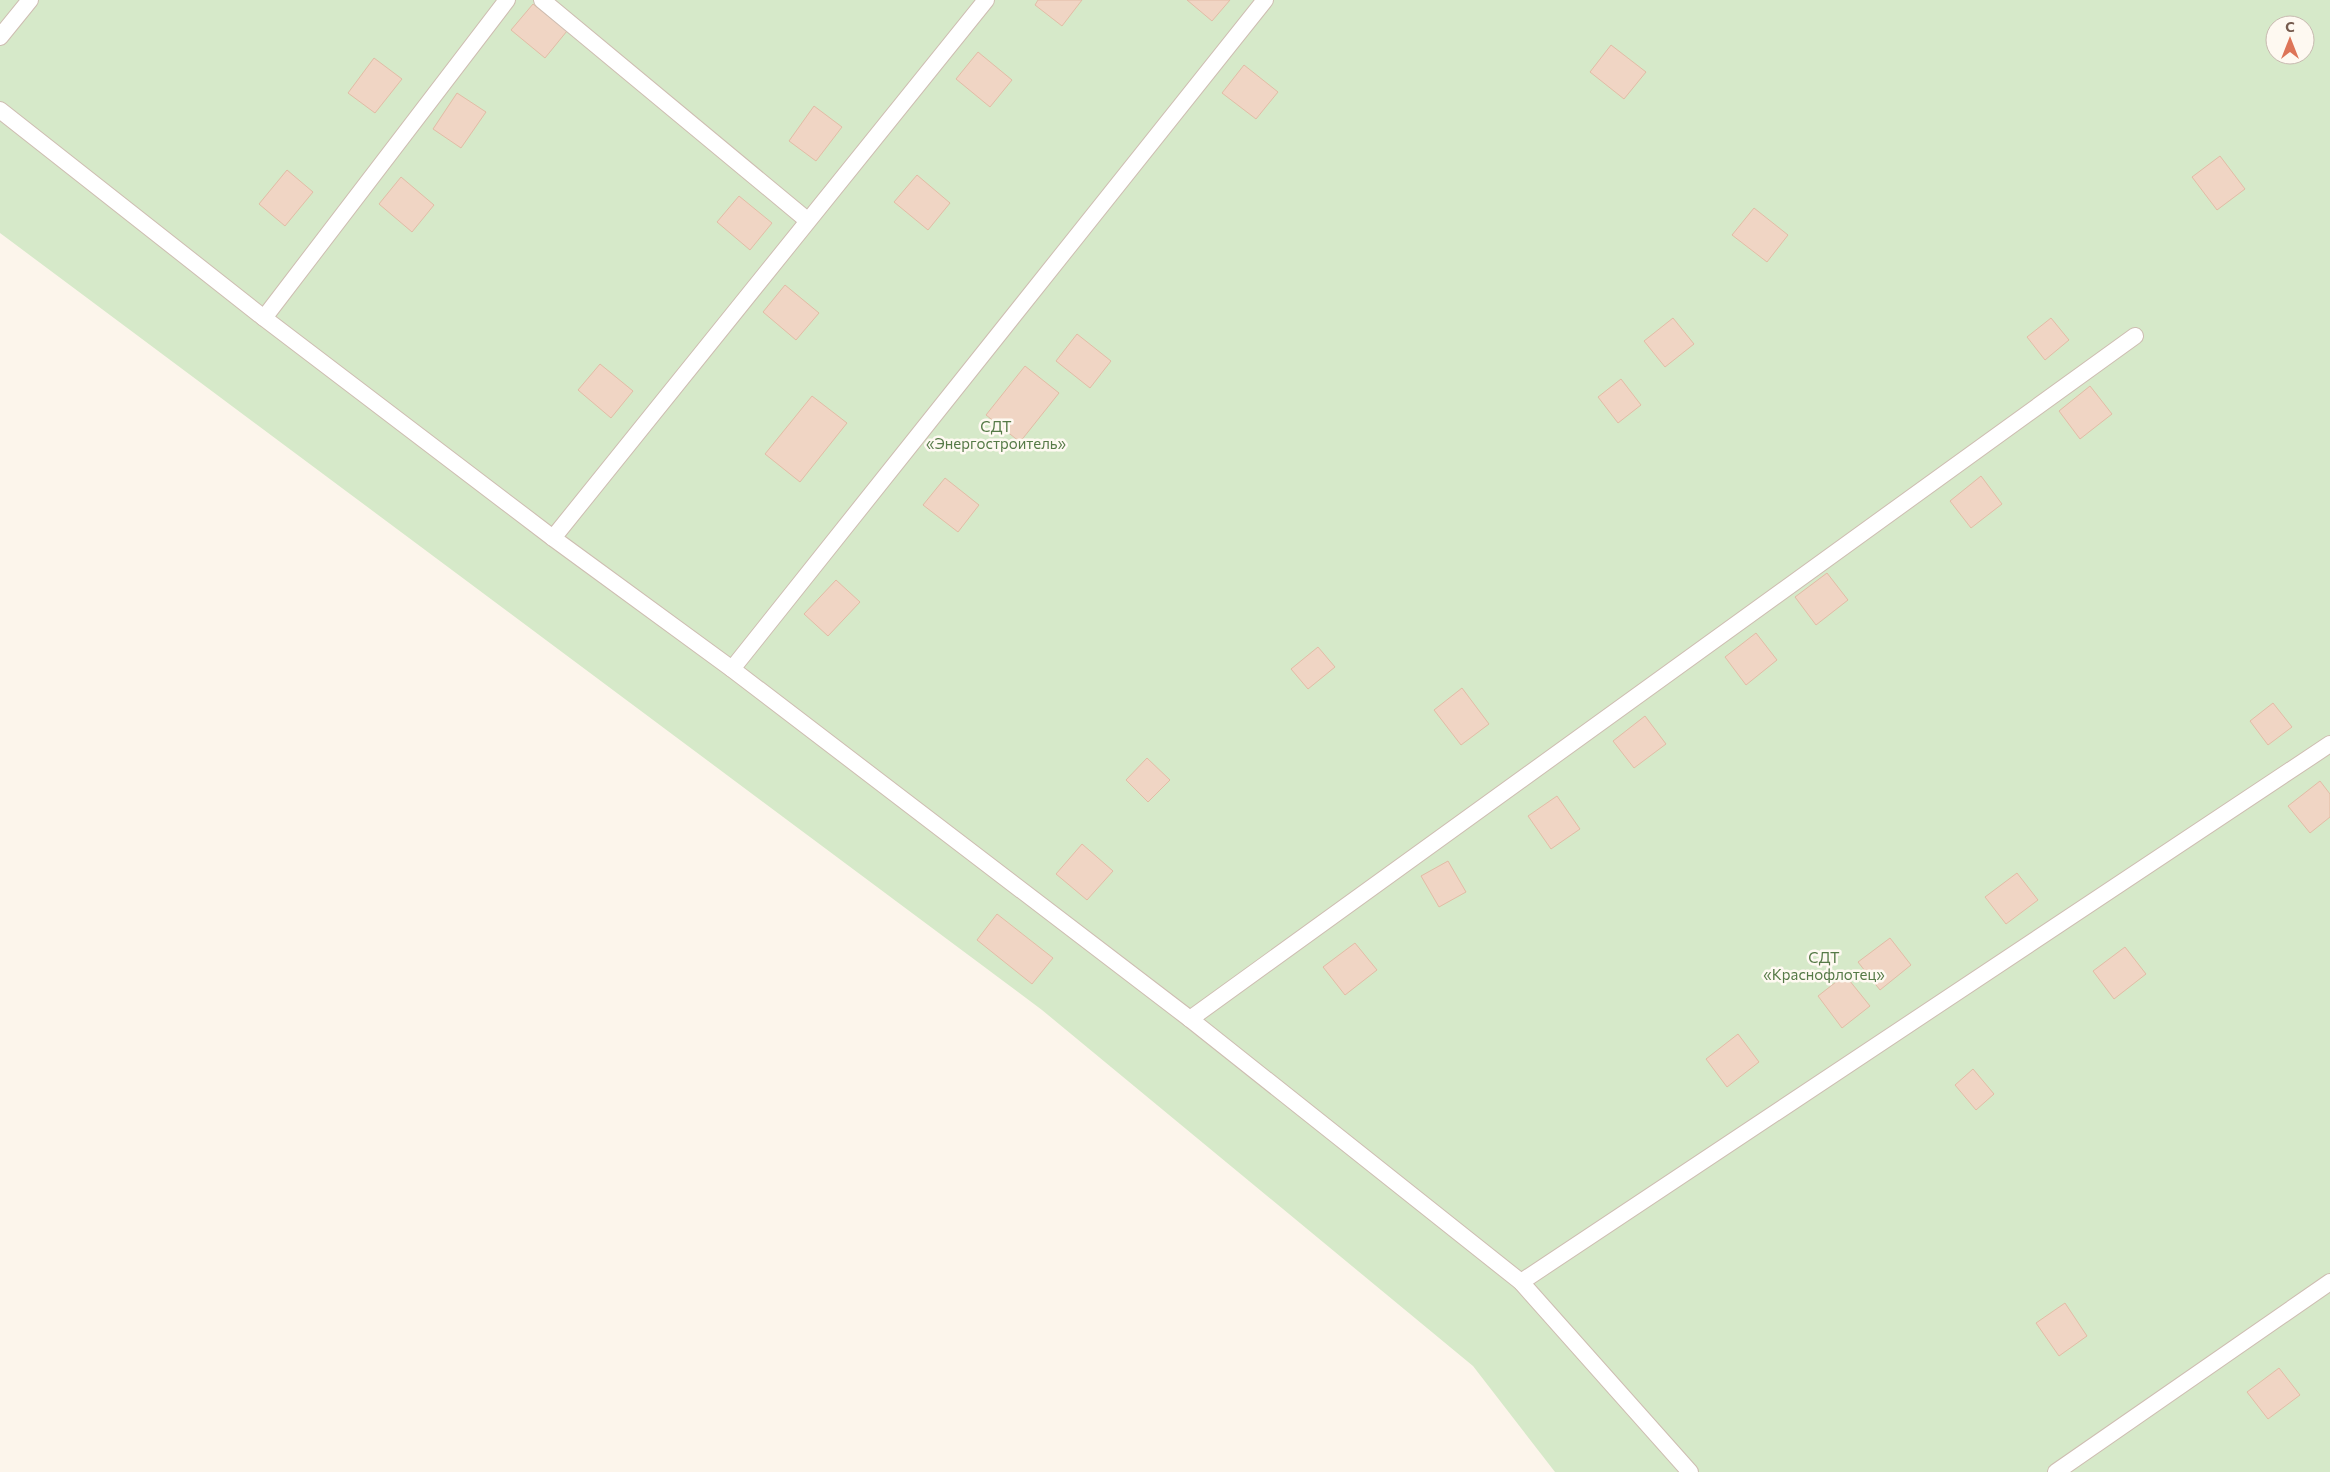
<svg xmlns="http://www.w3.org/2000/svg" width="2330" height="1472" font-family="Commissioner,sans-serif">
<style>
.green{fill:#d6e9c9;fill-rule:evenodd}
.building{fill:#f0d5c4;stroke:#e1bca5}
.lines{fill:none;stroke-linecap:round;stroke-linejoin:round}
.service-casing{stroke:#cebdb1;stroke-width:18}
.service{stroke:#fff;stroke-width:16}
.labels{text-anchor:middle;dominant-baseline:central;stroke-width:5;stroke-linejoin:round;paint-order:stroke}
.park-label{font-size:15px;fill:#567a47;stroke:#fef9f1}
</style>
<rect width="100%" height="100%" fill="#fcf5eb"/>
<path class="green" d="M0,0H2330V1472H1555L1473,1366L1042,1010L0,233ZM2275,25H2305V55H2275Z"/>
<g class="building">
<path d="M1038,0H1082L1062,26L1035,5Z"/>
<path d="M1187,0H1230L1212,21Z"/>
<path d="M533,4L567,31L545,58L511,30Z"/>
<path d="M1611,45L1646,72L1624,99L1590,72Z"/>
<path d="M978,52L1012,80L990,107L956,79Z"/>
<path d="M374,58L402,79L375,113L348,93Z"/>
<path d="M1244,65L1278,92L1256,119L1222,93Z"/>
<path d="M457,93L486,112L461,148L433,129Z"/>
<path d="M814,106L842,127L816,161L789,141Z"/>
<path d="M2220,156L2245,189L2217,210L2192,177Z"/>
<path d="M287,170L313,192L285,226L259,204Z"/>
<path d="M917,175L950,203L928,230L894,202Z"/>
<path d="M401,177L434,205L412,232L379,204Z"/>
<path d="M739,196L772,223L750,250L717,222Z"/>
<path d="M1754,208L1788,235L1767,262L1732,235Z"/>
<path d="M785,285L819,313L796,340L763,312Z"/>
<path d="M1673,318L1694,344L1665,367L1644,341Z"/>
<path d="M2051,318L2069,340L2045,360L2027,337Z"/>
<path d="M1077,334L1111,361L1090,388L1056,361Z"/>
<path d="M600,364L633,391L611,418L578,390Z"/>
<path d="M1025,366L1059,393L1020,442L986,415Z"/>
<path d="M1621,379L1641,405L1618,423L1598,397Z"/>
<path d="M2090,386L2112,414L2080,439L2059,411Z"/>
<path d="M812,396L847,423L800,482L765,454Z"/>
<path d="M1981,476L2002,504L1971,528L1950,501Z"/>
<path d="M945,478L979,505L958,532L923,505Z"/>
<path d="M1827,573L1848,600L1816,625L1795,597Z"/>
<path d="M836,580L860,602L828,636L804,614Z"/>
<path d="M1756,633L1777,660L1746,685L1725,657Z"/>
<path d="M1318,647L1335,667L1308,689L1291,669Z"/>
<path d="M1462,688L1489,724L1461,745L1434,710Z"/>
<path d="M2273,703L2292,727L2268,745L2250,721Z"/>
<path d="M1645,716L1666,744L1634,768L1613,741Z"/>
<path d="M1147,758L1170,780L1148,802L1126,780Z"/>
<path d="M2320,781L2330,794V817L2310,833L2288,806Z"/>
<path d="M1557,796L1580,829L1551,849L1528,816Z"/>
<path d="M1082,844L1113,871L1087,900L1056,874Z"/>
<path d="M1448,861L1466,892L1439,907L1421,876Z"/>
<path d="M2017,873L2038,900L2006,924L1985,897Z"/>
<path d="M997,914L1053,958L1032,984L977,940Z"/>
<path d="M1890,938L1911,965L1880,990L1858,962Z"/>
<path d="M1355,943L1377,970L1345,995L1323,967Z"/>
<path d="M2125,947L2146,974L2114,999L2093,971Z"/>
<path d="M1845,975L1870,1006L1842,1028L1818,996Z"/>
<path d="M1738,1034L1759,1062L1727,1087L1706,1059Z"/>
<path d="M1973,1069L1994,1094L1976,1110L1955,1085Z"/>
<path d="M2065,1303L2087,1336L2059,1356L2036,1323Z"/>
<path d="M2279,1368L2300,1395L2268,1419L2247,1392Z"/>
</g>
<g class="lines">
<g class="service-casing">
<g id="service">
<path d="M542,0L807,220"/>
<path d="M0,37L30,0"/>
<path d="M0,110L264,318L553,538L732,669L1190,1019L1521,1282L1690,1472"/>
<path d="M264,318L507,0"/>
<path d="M553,538L986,0"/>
<path d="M732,669L1265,0"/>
<path d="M1190,1019L2135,336"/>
<path d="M1521,1282L2330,744"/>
<path d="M2056,1472L2330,1282"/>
</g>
</g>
<use href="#service" class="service"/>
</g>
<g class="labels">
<g class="park-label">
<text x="996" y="426">СДТ<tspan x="996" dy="17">«Энергостроитель»</tspan></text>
<text x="1824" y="957">СДТ<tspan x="1824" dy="17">«Краснофлотец»</tspan></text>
</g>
</g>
<g transform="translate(2290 40)"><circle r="24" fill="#fef9f1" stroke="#c8bab0"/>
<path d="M0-4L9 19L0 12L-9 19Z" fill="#dd7558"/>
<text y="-8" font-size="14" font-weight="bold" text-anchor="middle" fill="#765c4f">С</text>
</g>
</svg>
